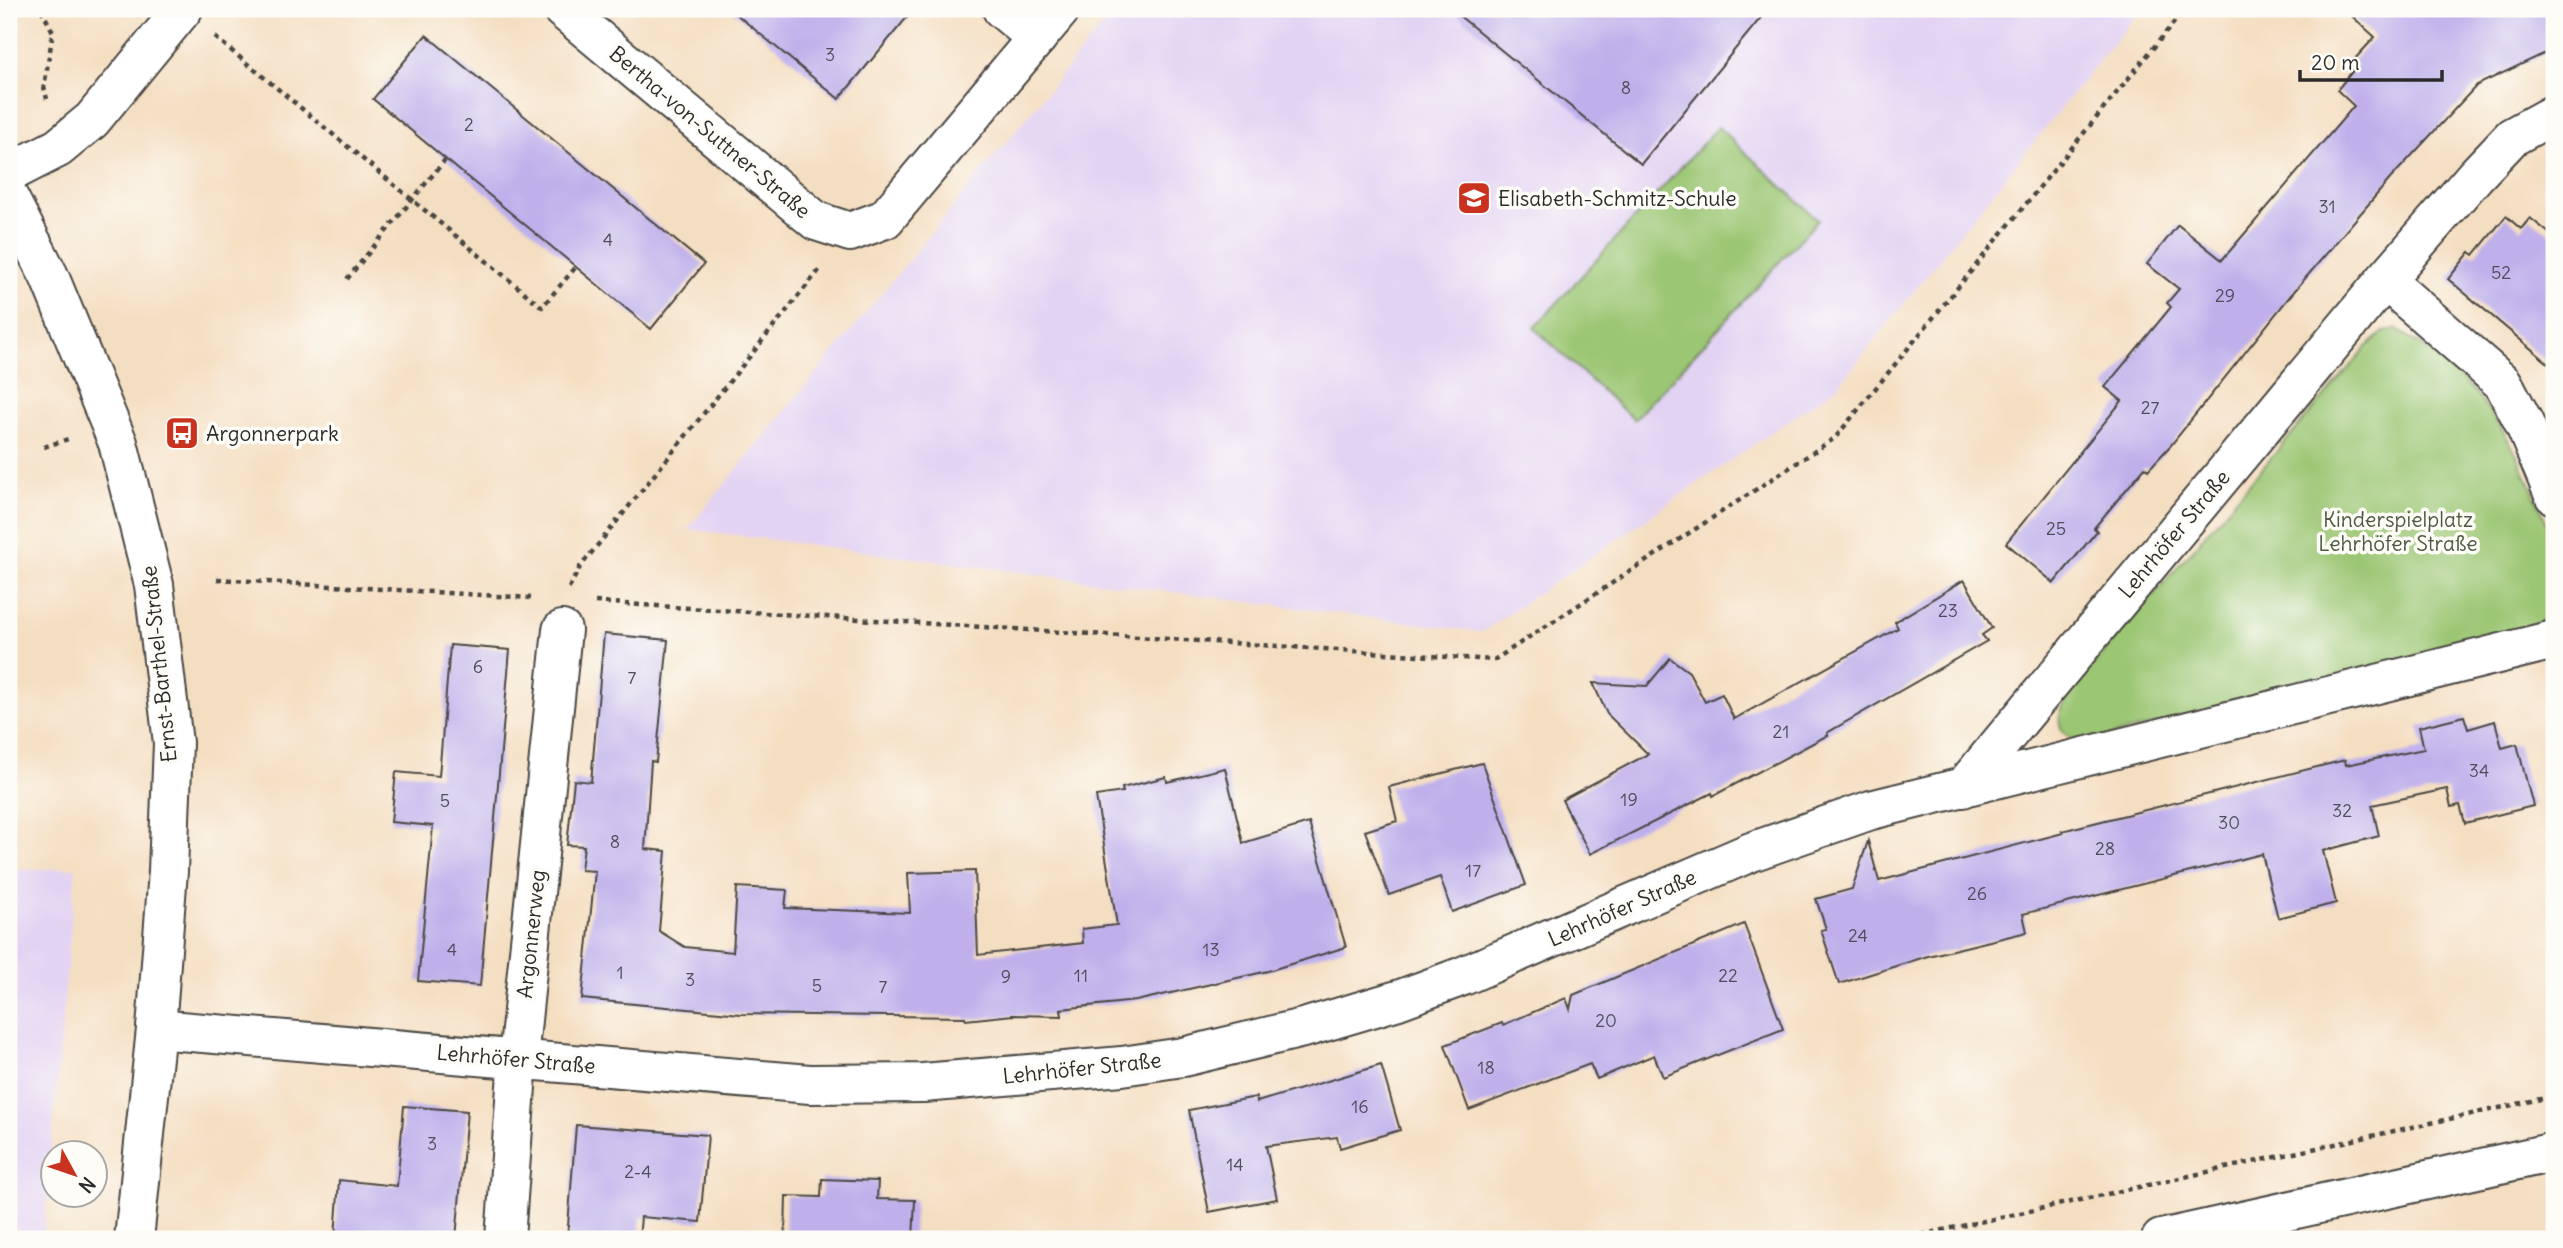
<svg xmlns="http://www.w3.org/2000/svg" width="2563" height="1248" font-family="Delius,sans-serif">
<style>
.built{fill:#e3d3f3}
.green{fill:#9bc673;stroke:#63784f;stroke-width:2}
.building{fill:#bfb0eb}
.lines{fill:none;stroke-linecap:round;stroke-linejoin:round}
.street-casing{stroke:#494642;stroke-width:42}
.secondary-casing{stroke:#494642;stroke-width:42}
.primary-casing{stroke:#494642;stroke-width:42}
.path{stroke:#494642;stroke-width:4.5;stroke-dasharray:5 5;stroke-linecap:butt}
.street{stroke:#fff;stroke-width:38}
.secondary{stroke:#fff;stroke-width:38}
.primary{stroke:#fff;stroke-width:38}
.labels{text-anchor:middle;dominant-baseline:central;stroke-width:7;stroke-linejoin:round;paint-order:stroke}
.number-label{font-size:18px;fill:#504c5b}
.street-label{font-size:21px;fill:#2b2b2b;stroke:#fdfcf7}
.poi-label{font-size:21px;fill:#2b2b2b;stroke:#fdfcf7;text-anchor:start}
.park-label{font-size:21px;fill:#4d5a41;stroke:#fdfcf7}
</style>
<rect width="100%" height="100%" fill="#fdfcf7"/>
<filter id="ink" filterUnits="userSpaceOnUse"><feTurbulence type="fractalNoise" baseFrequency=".0143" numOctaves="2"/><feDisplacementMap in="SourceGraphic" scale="14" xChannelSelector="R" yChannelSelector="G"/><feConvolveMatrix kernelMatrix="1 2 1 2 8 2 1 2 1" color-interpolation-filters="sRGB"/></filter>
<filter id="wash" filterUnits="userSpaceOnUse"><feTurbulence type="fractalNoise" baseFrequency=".00686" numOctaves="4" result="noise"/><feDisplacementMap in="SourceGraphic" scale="28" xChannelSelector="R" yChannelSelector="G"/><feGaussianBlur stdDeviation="1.57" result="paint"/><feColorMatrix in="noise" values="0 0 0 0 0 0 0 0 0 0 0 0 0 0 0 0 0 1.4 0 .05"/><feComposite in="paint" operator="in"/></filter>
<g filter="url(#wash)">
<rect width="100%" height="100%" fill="#f4dec1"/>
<g class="built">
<path d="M1116,9H2141L1836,388L1482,632L688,529Z"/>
<path d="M76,868L43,1239H9V870Z"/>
</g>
<g class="green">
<path d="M1718,127L1818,220L1634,420L1534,328Z"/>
<path d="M2395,329C2466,368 2507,424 2536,498C2542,513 2550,528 2554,543C2558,562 2554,587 2554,607L2550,616L2531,627L2083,743C2050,733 2057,713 2072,689L2367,347L2384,332Z"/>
</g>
<g id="blocks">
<g class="building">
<path d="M730,9H914L839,99Z"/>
<path d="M1451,9H1768L1641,164Z"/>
<path d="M2344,9H2554V49L2477,85L2390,179L2291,295L2171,445L2148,470L2145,467L2094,528L2097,531L2054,583L2006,543L2122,401L2105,387L2171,307L2167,303L2179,289L2147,264L2178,225L2222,260L2354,106L2337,90L2357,66L2352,62L2375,37Z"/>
<path d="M426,35L704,264L651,329L373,99Z"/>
<path d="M2506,216L2521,229L2530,218L2554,237V368L2448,279L2470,252L2474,255Z"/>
<path d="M1964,580L1992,628L1982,635L1987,641L1827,733L1828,735L1713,796L1712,793L1590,854L1562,800L1648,754L1607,714L1593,683L1647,686L1670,658L1689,672L1705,702L1722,694L1734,719L1898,628L1895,622Z"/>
<path d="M604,634L668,640L656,762L651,761L645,849L666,851L659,931L685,947L733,952L737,887L787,890L785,908L910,913L908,873L975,871L978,955L1083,943L1082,929L1117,925L1096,796L1123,792L1122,788L1166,777L1167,782L1225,768L1243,843L1309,823L1346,947L1268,971L1136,1001L1061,1009L1062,1016L1013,1015L966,1020L965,1017L741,1014L582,999L595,871L581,870L584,846L567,845L574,780L591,782Z"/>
<path d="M450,645L510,650L480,986L418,981L433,826L391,822L396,772L439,776Z"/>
<path d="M2464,716L2468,729L2495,721L2502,748L2517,744L2533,806L2465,823L2460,805L2451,807L2447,789L2372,805L2379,836L2323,851L2336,903L2278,918L2262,854L2023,914L2027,932L1928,956L1839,984L1821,930L1826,929L1816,899L1852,889L1868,841L1879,881L2063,833L2062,831L2345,760L2346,765L2424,749L2419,727Z"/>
<path d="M1482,763L1526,885L1452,912L1440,877L1389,895L1365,831L1397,821L1389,787Z"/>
<path d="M1744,924L1783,1029L1663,1077L1654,1055L1597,1079L1590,1064L1469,1110L1445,1045L1502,1023L1503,1025L1566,998L1570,1009L1573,995Z"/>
<path d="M1381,1065L1400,1130L1340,1148L1337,1137L1266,1146L1277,1199L1209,1212L1189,1110L1256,1097L1257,1102Z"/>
<path d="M404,1106L467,1111L456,1239H356L335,1237L339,1180L397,1186Z"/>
<path d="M576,1125L708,1135L700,1222L641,1217L639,1239H567Z"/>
<path d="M822,1179L878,1181L877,1199L915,1200L913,1239H785L786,1196L821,1197Z"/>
</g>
</g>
</g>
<g filter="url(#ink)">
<use href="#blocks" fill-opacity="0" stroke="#494642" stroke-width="2"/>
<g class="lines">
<g class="street-casing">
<g id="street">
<path d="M562,9L816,221L850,232L885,219L1061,9"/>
<path d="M1002,9L1037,38"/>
<path d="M9,173L58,148L92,120L183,9"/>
<path d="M2385,280L2503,383L2524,423L2554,495"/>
<path d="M1963,788L2385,280L2475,176L2512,137L2554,114"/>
<path d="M156,1029L810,1084L923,1083L1122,1066L1183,1057L1307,1027L1398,1000L1463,976L1751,852L1871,810L2554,640"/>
<path d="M505,1239L518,1059L562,630"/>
</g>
</g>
<g class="secondary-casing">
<path id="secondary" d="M9,198L49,276L118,443L154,585L173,743L168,871L156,1029L134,1239"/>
</g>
<g class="primary-casing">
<path id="primary" d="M2161,1239L2554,1152"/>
</g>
<g class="path">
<path d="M41,9L53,32L44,87L47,99"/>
<path d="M215,37L542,307L575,268"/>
<path d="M347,279L445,160"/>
<path d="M44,447L68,439"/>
<path d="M217,579L531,598"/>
<path d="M569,588L580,567L821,268"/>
<path d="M595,602L1494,660L1835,438L2185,9"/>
<path d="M1902,1239L2554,1096"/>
</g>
<use href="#street" class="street"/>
<use href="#secondary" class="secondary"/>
<use href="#primary" class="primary"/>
</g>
</g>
<defs>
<g id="school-square" transform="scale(1.75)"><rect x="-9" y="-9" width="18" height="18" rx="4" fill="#c8321e" stroke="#fdfcf7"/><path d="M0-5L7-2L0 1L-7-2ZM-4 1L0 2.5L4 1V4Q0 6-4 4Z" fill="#fff"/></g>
<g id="bus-square" transform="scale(1.75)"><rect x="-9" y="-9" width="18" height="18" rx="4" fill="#c8321e" stroke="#fdfcf7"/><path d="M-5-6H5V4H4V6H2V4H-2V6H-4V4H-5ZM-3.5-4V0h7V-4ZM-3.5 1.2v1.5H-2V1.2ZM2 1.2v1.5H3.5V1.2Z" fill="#fff"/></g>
</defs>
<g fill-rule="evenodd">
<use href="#school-square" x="1474" y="198"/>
<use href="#bus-square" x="182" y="433"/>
</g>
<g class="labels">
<g class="number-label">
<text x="830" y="54">3</text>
<text x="1626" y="87">8</text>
<text x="469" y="124">2</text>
<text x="2327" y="206">31</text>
<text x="608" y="239">4</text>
<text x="2501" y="272">52</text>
<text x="2225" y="295">29</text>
<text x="2150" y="407">27</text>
<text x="2056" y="528">25</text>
<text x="1948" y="610">23</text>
<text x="478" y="666">6</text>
<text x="632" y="677">7</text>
<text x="1781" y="731">21</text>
<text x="2479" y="770">34</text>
<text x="1629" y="799">19</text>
<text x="445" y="800">5</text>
<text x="2342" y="810">32</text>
<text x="2229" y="822">30</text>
<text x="615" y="841">8</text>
<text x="2105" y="848">28</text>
<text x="1473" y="870">17</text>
<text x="1977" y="893">26</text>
<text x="1858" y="935">24</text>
<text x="452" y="949">4</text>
<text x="1211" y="949">13</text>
<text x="620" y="972">1</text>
<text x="1081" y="975">11</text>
<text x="1728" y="975">22</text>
<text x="1006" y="976">9</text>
<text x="690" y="979">3</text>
<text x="817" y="985">5</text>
<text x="883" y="986">7</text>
<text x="1606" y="1020">20</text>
<text x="1486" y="1067">18</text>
<text x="1360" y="1106">16</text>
<text x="432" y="1143">3</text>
<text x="1235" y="1164">14</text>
<text x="638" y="1171">2-4</text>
</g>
<g class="street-label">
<text transform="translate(710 132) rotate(40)">Bertha-von-Suttner-Straße</text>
<text transform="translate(2174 534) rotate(-50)">Lehrhöfer Straße</text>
<text transform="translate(159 664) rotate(-96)">Ernst-Barthel-Straße</text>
<text transform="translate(1622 908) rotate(-24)">Lehrhöfer Straße</text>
<text transform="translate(531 934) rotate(-84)">Argonnerweg</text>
<text transform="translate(516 1059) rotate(5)">Lehrhöfer Straße</text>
<text transform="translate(1082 1068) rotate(-6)">Lehrhöfer Straße</text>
</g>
<g class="poi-label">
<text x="1498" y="198">Elisabeth-Schmitz-Schule</text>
<text x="206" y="433">Argonnerpark</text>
</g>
<g class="park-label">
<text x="2398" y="519">Kinderspielplatz<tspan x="2398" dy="24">Lehrhöfer Straße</tspan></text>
</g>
</g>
<rect width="2563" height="1248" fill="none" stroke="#fdfcf7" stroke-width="35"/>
<g transform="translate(74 1174) rotate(130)"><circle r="33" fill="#fdfcf7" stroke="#a9a8a5" stroke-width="2"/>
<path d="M0-5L12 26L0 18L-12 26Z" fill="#c8321e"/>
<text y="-10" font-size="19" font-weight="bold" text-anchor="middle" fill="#2b2b2b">N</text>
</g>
<path d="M2300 70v10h142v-10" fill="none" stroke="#2b2b2b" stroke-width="3.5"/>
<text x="2311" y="70" font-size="21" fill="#2b2b2b" stroke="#fdfcf7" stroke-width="5" paint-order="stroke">20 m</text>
</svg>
